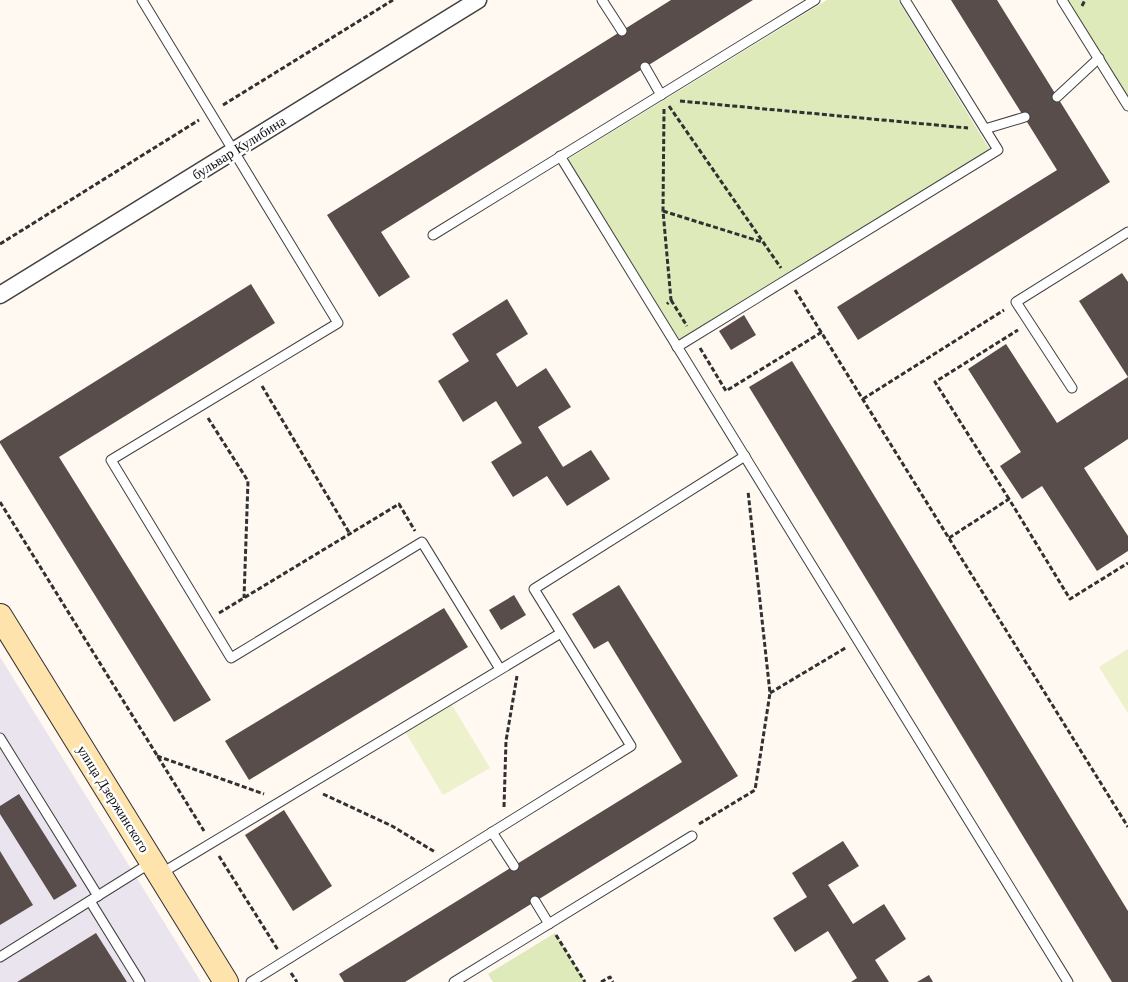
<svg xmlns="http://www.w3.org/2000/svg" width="1128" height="982" font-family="Georgia,serif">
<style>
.industrial{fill:#eae4ee}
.green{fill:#dfeaba}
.pitch{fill:#edf1cc}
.building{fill:#584d4b}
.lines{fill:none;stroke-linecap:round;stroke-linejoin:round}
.lane-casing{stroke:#424242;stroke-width:11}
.street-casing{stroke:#424242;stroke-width:19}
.secondary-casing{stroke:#313131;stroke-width:26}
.path{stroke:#313131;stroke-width:3;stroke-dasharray:5 2.5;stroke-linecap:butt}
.lane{stroke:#fff;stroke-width:9}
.street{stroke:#fff;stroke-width:16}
.secondary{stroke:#ffe3ad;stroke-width:24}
.labels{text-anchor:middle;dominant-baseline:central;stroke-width:5;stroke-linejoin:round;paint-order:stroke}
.street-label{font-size:14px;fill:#0f0f0f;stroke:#fff}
</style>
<rect width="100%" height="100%" fill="#fff9f2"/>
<path class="industrial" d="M0,657L201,982H0Z"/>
<g class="green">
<path d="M827,0H898L990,150L680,341L568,159Z"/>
<path d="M1066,0H1128V100Z"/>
<path d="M555,933L585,982H493L488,974Z"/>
</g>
<g class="pitch">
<path d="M1128,649V713L1099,667Z"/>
<path d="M449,700L490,768L443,795L403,728Z"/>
</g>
<g class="building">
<path d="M671,0H753L381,232L410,277L379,297L327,215Z"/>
<path d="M951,0H997L1110,182L858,340L837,307L1057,170Z"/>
<path d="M1122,273L1128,282V377L1079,301Z"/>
<path d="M251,284L275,323L59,457L211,700L174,722L0,443V441Z"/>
<path d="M507,299L528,334L496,354L517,387L546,368L571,407L538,427L563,467L591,450L610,479L567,506L547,476L513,497L491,462L522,443L496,401L463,422L438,381L469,361L452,334Z"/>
<path d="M744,315L756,335L731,350L719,331Z"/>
<path d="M1006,344L1057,423L1128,377V439L1084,468L1128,536V551L1097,571L1042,486L1022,499L1000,466L1021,452L968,369Z"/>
<path d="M792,361L1128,911V982H1112L749,387Z"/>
<path d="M619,585L738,776L405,982H344L339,974L682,762L608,641L594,649L572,614Z"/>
<path d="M514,595L526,615L501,630L489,610Z"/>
<path d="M444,608L468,647L249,780L225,741Z"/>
<path d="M19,794L77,886L54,900L0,814V806Z"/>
<path d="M284,810L332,886L293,911L245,835Z"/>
<path d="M843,841L859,866L828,885L853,924L884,904L906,939L875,960L889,982H851L857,978L828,931L795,952L773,918L807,897L792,873Z"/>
<path d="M0,851L33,905L0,925Z"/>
<path d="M96,933L127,982H17Z"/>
<path d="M929,975L933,982H917Z"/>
</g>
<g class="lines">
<g class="lane-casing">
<g id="lane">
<path d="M142,0L338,323L111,460L231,658L422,542L500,669"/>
<path d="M602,0L622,31"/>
<path d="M1062,0L1128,106"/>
<path d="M645,67L661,95"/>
<path d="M1057,97L1099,58"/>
<path d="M985,129L1025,117"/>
<path d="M560,156L1068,982"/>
<path d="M433,235L815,0"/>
<path d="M677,347L998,150L905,0"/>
<path d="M1072,388L1016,302L1128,232"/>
<path d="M0,738L98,896"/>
<path d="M492,832L514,866"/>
<path d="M160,874L561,633"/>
<path d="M90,901L140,982"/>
<path d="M535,901L549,924"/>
<path d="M0,957L152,862"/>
<path d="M251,982L631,746L534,589L745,456"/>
<path d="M454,982L692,836"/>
</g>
</g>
<g class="street-casing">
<path id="street" d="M0,295L478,0"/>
</g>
<g class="secondary-casing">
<path id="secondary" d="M0,616L226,982"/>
</g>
<g class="path">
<path d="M1082,6L1085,0"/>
<path d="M680,101L968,128"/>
<path d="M223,105L393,0"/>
<path d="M669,106L781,268"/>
<path d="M664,109L663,211L671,300L667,304"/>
<path d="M663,211L762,242"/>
<path d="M0,244L199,120"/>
<path d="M795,290L1128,827"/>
<path d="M671,300L687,326"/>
<path d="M700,348L726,391L822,332"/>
<path d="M262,386L350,534"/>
<path d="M863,399L1004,310"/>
<path d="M208,418L248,481L244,598"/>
<path d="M1009,499L935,382L1018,330"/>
<path d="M0,502L204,831"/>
<path d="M949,538L1009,499L1070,599L1128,563"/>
<path d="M219,613L399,504L415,531"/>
<path d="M770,693L847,647"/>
<path d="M157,756L264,794"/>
<path d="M323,794L392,826L435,852"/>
<path d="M504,807L506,741L517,676"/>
<path d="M699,824L755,790L770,693L748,491"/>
<path d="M219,856L278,950"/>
<path d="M556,935L585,982"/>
<path d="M291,973L297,982"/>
<path d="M601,982L610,977L613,982"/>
</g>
<use href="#lane" class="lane"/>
<use href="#street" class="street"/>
<use href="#secondary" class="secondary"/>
</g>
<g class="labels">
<g class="street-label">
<text transform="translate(239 148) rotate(-32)">бульвар Кулибина</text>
<text transform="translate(113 799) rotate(58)">улица Дзержинского</text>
</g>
</g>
</svg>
